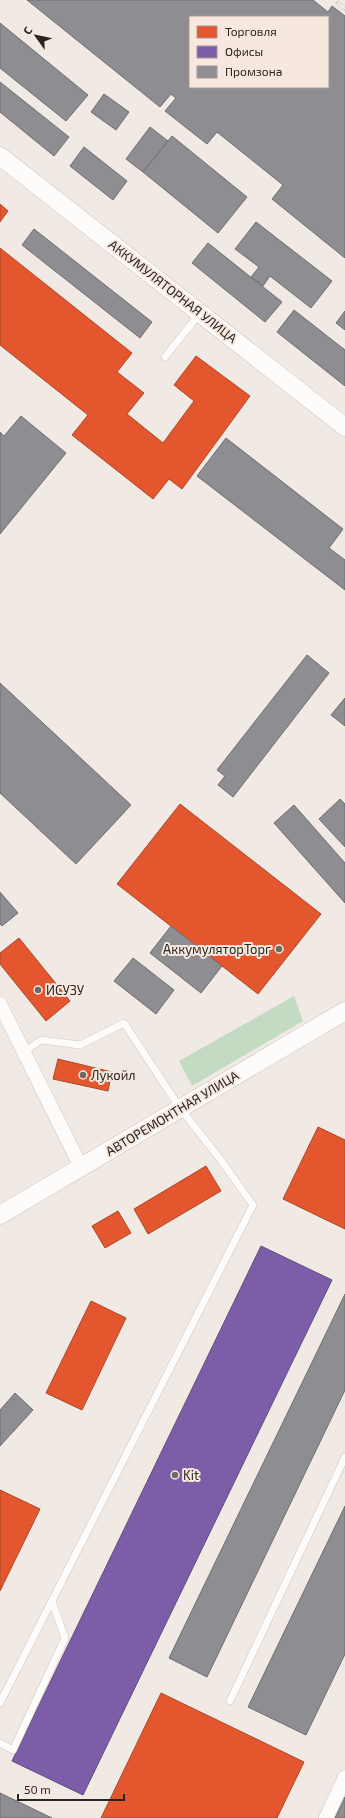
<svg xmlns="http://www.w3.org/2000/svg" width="345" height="1818" font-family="'Exo 2',sans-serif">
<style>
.green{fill:#c3dbc2}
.shops{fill:#e4572e;stroke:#ac482a}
.offices{fill:#7b5ea7;stroke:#624d7e}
.industry{fill:#8d8d92;stroke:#6f6e70;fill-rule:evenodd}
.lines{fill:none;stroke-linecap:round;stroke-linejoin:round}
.service-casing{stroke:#cbc5c1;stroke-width:8}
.minor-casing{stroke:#cbc5c1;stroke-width:15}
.tertiary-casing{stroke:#cbc5c1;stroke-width:19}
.service{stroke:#fdfcfb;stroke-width:7}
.minor{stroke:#fdfcfb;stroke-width:14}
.tertiary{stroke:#fdfcfb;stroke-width:18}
.rail-casing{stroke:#d6d4d2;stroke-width:4.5}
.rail{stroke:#f6e8df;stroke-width:3;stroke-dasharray:9;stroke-linecap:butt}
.poi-dot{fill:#6f6965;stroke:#f6e8df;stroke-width:1.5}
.labels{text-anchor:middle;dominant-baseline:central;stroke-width:4;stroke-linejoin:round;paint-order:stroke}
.street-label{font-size:13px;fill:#292420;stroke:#f6e8df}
.poi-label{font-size:13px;fill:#292420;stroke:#f6e8df;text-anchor:start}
</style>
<rect width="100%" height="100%" fill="#f1e9e4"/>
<path class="green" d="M294,996L303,1021L192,1086L179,1061Z"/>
<g class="shops">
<path d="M0,204L8,211L0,222Z"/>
<path d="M0,248L132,353L117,372L144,393L127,414L163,443L194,401L174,385L196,356L250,396L182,489L169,479L153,499L72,435L88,415L0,345Z"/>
<path d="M180,804L321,914L258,994L117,884Z"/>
<path d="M19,938L70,1001L46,1021L0,964V953Z"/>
<path d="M58,1059L112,1072L108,1091L53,1079Z"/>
<path d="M318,1127L345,1140V1229L283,1199Z"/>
<path d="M206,1166L221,1191L148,1234L134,1209Z"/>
<path d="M118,1211L131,1233L105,1248L92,1226Z"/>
<path d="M91,1301L126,1318L82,1410L46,1393Z"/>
<path d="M0,1490L40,1509L0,1591Z"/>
<path d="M161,1693L304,1762L277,1818H101Z"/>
</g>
<path class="offices" d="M261,1246L332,1280L83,1795L12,1761Z"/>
<g class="industry">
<path d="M27,0H313L328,12L332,6L345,16V258L272,199L283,185L217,132L207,144L165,111L176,98L171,94L160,107ZM190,17H328V87H190Z"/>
<path d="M0,23L88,95L66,121L0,68Z"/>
<path d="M0,82L69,137L54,156L0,112Z"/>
<path d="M104,94L129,112L116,130L91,112Z"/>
<path d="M150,127L168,141L143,172L126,159Z"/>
<path d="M172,136L247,197L218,233L143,172Z"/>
<path d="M84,147L127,181L113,200L70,166Z"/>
<path d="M256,222L332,281L311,308L270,276L263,286L251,277L259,267L235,249Z"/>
<path d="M34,229L152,322L140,338L22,245Z"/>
<path d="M208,243L282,302L265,322L192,263Z"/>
<path d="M294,310L345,350V386L277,332Z"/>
<path d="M345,311V330L336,323Z"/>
<path d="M21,416L66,453L0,534V432L4,436Z"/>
<path d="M226,438L343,529L329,548L345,560V590L197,476Z"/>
<path d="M307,655L329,673L233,797L218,785L225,776L217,770Z"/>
<path d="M0,683L131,805L76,864L0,793Z"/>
<path d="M345,698V726L331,715Z"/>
<path d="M340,799L345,804V847L319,819Z"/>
<path d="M294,805L345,863V903L274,823Z"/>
<path d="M0,892L18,913L2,926L0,924Z"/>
<path d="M171,926L222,966L201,993L150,953Z"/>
<path d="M133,958L174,990L156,1014L114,981Z"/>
<path d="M345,1294V1390L207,1677L169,1658Z"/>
<path d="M15,1393L33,1410L0,1446V1410Z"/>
<path d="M345,1506V1654L306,1735L248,1707Z"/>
<path d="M0,1793L52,1818H0Z"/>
<path d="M345,1797V1818H335Z"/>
</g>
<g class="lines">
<g class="service-casing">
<g id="service">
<path d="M165,357L200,313"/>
<path d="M230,1701L345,1457"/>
<path d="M0,1703L253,1205L220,1159L180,1108L124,1023L80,1045L41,1040L24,1052"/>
<path d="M0,1743L13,1750L65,1638L52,1601"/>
</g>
</g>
<g class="minor-casing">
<g id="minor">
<path d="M0,1004L81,1167"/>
<path d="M326,1818L345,1777"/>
</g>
</g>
<g class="tertiary-casing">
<g id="tertiary">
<path d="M0,156L345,427"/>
<path d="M0,1215L345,1011"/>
</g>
</g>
<use href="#service" class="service"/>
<use href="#minor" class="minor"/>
<use href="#tertiary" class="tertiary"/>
<g class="rail-casing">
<path id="rail" d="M338,3L345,9"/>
</g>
<use href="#rail" class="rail"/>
</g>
<g class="poi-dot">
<circle cx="279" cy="949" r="4"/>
<circle cx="38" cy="990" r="4"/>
<circle cx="83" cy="1075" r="4"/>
<circle cx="175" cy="1475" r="4"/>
</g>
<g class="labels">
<g class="street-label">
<text transform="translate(173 291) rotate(38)">АККУМУЛЯТОРНАЯ УЛИЦА</text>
<text transform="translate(172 1113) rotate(-31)">АВТОРЕМОНТНАЯ УЛИЦА</text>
</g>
<g class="poi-label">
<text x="271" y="949" text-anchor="end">АккумуляторТорг</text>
<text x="46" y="990">ИСУЗУ</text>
<text x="91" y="1075">Лукойл</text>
<text x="183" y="1475">Kit</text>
</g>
</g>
<rect x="189" y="16" width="140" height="72" fill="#f6e8df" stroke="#a49a93"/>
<rect x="197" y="26" width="20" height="12" fill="#e4572e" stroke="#a49a93"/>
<text x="225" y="36" font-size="12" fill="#292420">Торговля</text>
<rect x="197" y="46" width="20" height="12" fill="#7b5ea7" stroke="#a49a93"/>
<text x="225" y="56" font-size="12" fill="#292420">Офисы</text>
<rect x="197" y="66" width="20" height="12" fill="#8d8d92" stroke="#a49a93"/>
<text x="225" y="76" font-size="12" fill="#292420">Промзона</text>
<g transform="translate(36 36) rotate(303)" stroke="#f6e8df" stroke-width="3" paint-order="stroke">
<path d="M0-3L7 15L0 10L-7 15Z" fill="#292420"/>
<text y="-6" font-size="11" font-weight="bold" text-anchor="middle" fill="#292420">С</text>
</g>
<path d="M18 1794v6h106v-6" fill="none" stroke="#292420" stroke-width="2"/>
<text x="24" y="1794" font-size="12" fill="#292420" stroke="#f6e8df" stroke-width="3" paint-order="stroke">50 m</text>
</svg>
